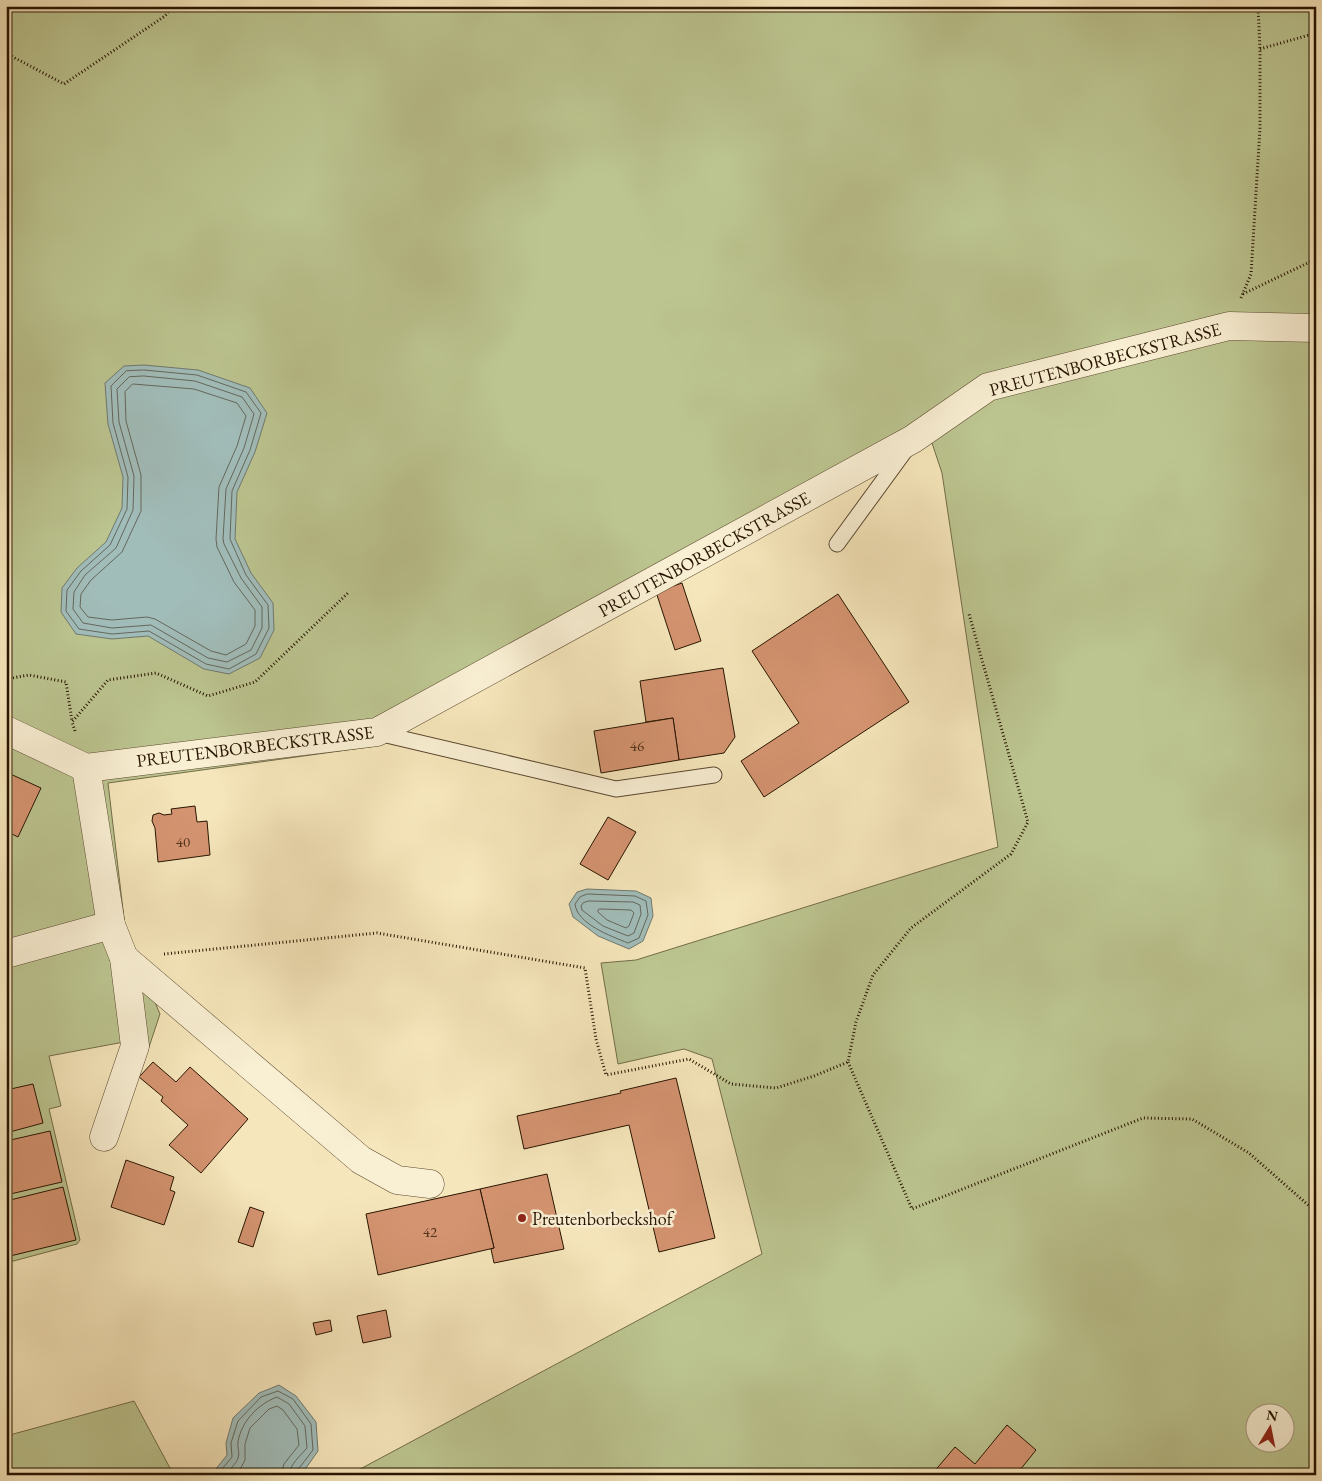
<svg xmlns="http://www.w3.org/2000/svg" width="1322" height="1481" font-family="'EB Garamond',serif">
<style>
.green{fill:#bcc590;stroke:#726c48;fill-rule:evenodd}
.water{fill:#a1bdba;stroke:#707970}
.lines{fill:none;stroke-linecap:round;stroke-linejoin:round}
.shore{stroke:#64685d;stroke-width:1}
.building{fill:#d59471;stroke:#271400}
.lane-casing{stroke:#5b482f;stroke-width:17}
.street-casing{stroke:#5b482f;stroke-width:29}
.path{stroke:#271400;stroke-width:3;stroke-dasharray:1 2.5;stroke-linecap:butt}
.lane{stroke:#f9efd3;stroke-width:15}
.street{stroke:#f9efd3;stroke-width:28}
.poi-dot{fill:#8f2418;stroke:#f9efd3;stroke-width:2}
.labels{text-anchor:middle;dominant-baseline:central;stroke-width:5;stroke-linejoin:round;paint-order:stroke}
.number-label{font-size:15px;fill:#52341c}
.street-label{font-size:18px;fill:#271400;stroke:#f9efd3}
.poi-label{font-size:18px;fill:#271400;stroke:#f9efd3;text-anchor:start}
</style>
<rect width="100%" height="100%" fill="#f6e6bb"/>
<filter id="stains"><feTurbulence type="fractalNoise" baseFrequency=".004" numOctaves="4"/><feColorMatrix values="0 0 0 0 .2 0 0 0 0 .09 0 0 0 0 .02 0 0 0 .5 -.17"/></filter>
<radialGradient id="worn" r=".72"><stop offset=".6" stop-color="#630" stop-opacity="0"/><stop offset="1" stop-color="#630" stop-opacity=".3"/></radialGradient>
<g class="green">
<path d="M6,6H1316V1475H349L762,1254L712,1059L684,1049L618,1064L601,963L636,960L998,847L942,473L928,431L376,746L108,783L126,935L160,1014L148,1050L124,1042L49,1056L61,1106L49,1109L80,1240L77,1244L6,1263ZM1254,1414H1284V1444H1254Z"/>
<path d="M134,1401L170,1468L177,1475H6V1436Z"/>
</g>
<g class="water">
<path d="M144,365L198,370L250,388L267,413L255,452L237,492L235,539L251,573L273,603L274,630L260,658L229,674L204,669L148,636L112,639L76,634L61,612L62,588L77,568L106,542L122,508L123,477L108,424L105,383L124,366Z"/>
<path d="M587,889L636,891L651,898L653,916L643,941L629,949L598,936L573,917L569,904L577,892Z"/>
<path d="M279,1385L296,1396L316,1422L318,1451L304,1471L296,1475H220L215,1470L227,1455L226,1443L233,1418L259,1393Z"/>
</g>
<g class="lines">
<g class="shore">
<path d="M144,370L197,375L246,392L261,413L250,450L232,491L230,539L246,575L268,605L269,628L256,654L229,669L206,664L149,631L112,634L79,629L66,611L67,590L81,571L110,545L127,509L128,477L113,423L111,386L126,371Z"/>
<path d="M144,376L195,381L242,397L254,414L244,448L226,489L223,539L224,544L241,578L262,607V628L251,650L227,662L208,658L151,625L112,628L83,623L73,609L74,592L85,575L116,548L133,510L134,476L119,422L117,389L129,377Z"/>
<path d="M133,384L194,389L237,403L246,416L237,446L219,487L216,539L217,547L234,582L255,610V626L246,644L226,655L211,651L155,619L147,617L112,620L88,617L80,607L81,594L91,580L122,552L141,511V475L126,421L125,392Z"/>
<path d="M588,894L635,896L646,901L648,915L639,938L628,943C611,936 577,924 575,904L580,897Z"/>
<path d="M589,901L633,902L640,905L641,914L634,933L628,936L603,926L582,910L581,906L583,903Z"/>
<path d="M600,909L631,910L634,913L629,926L626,928L607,920L598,912V910Z"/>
<path d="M223,1475L222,1469L232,1457L231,1443L238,1421L261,1397L278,1391L293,1399L311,1424L313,1450L300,1467L296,1470L295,1475"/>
<path d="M229,1475C229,1467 236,1465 238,1458C240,1453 237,1448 238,1442C241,1422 258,1404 277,1397L289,1404L305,1426L307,1448C300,1456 290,1464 289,1475"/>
<path d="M237,1475L245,1460V1444L250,1428L269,1409L277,1406L283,1410L297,1429L299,1445L284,1464L281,1475"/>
</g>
</g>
<g class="building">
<path d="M682,583L701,641L675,650L656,592Z"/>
<path d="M838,594L909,702L764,797L741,761L799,723L752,651Z"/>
<path d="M723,668L735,737L724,753L679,760L673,718L646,722L640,681Z"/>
<path d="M673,718L679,760L601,773L594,731Z"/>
<path d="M6,772L41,788L18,837L6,831Z"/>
<path d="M195,806L197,822L207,821L210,855L158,862L155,828L152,821L153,815L159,813L164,815L172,814L171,809Z"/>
<path d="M608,817L636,832L608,880L580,864Z"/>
<path d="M153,1062L176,1082L190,1067L248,1119L201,1173L169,1145L188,1125L161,1101L163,1097L139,1077Z"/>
<path d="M676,1078L715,1238L659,1252L629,1125L524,1149L517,1116L621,1093L620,1091Z"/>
<path d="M33,1084L43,1123L6,1133V1090Z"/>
<path d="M50,1131L62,1182L6,1195V1141Z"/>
<path d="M126,1160L174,1177L170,1190L175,1192L164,1225L111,1207Z"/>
<path d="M547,1174L564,1249L494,1263L491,1249L494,1248L480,1189Z"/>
<path d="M63,1187L76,1240L6,1257V1201Z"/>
<path d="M480,1189L494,1248L378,1275L366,1214Z"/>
<path d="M250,1207L264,1212L253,1247L238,1242Z"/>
<path d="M386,1310L391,1337L363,1343L357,1316Z"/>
<path d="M330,1320L332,1331L316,1335L313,1323Z"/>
<path d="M1007,1425L1036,1450L1016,1475H988L984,1472L981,1475H936L933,1473L955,1447L975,1464Z"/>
</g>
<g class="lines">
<g class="lane-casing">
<g id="lane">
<path d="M837,544L907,448"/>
<path d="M378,733L616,789L714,775"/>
</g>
</g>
<g class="street-casing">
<g id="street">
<path d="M6,730L86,768L377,732L913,439L988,387L1229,326L1316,328"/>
<path d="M86,768L111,925L124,958L135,1046L104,1137"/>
<path d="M6,954L111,925"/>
<path d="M124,958L361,1160L397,1180L430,1184"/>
</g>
</g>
<g class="path">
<path d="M1260,49L1316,33"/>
<path d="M6,52L15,58L64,84L165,16L173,6"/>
<path d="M1243,294L1316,259"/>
<path d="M1241,298L1251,274L1260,128V49L1258,6"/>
<path d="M6,679L29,675L66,682L72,721"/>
<path d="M75,731L72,722L108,680L156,673L208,696L255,682L349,592"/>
<path d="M164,954L377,933L585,968L596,1039L606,1075L689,1059L731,1084L776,1088L814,1076L848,1062L856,1022L873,975L911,928L1011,854L1028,822L969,614"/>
<path d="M848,1062L912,1209L1143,1118L1192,1119L1249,1153L1316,1212"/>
</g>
<use href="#lane" class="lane"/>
<use href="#street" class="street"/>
</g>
<circle class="poi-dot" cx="522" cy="1218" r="5"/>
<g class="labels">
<g class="number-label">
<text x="637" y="745">46</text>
<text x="183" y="841">40</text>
<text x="430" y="1231">42</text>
</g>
<g class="street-label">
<text transform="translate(1105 359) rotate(-15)">PREUTENBORBECKSTRASSE</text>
<text transform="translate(704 554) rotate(-29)">PREUTENBORBECKSTRASSE</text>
<text transform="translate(255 746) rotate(-7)">PREUTENBORBECKSTRASSE</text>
</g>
<g class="poi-label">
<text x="532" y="1218">Preutenborbeckshof</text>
</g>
</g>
<rect width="1322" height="1481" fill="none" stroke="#f6e6bb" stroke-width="25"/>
<rect x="8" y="8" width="1307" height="1466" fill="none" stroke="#271400" stroke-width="2.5"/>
<rect x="12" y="12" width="1297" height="1456" fill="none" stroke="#271400"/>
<g transform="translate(1270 1428) rotate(10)"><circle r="24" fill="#f9efd3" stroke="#a5977f"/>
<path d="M0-4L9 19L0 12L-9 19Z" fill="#8f2418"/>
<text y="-8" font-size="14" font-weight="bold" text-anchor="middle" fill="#271400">N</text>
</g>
<rect width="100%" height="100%" filter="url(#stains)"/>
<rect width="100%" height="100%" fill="url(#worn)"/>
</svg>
